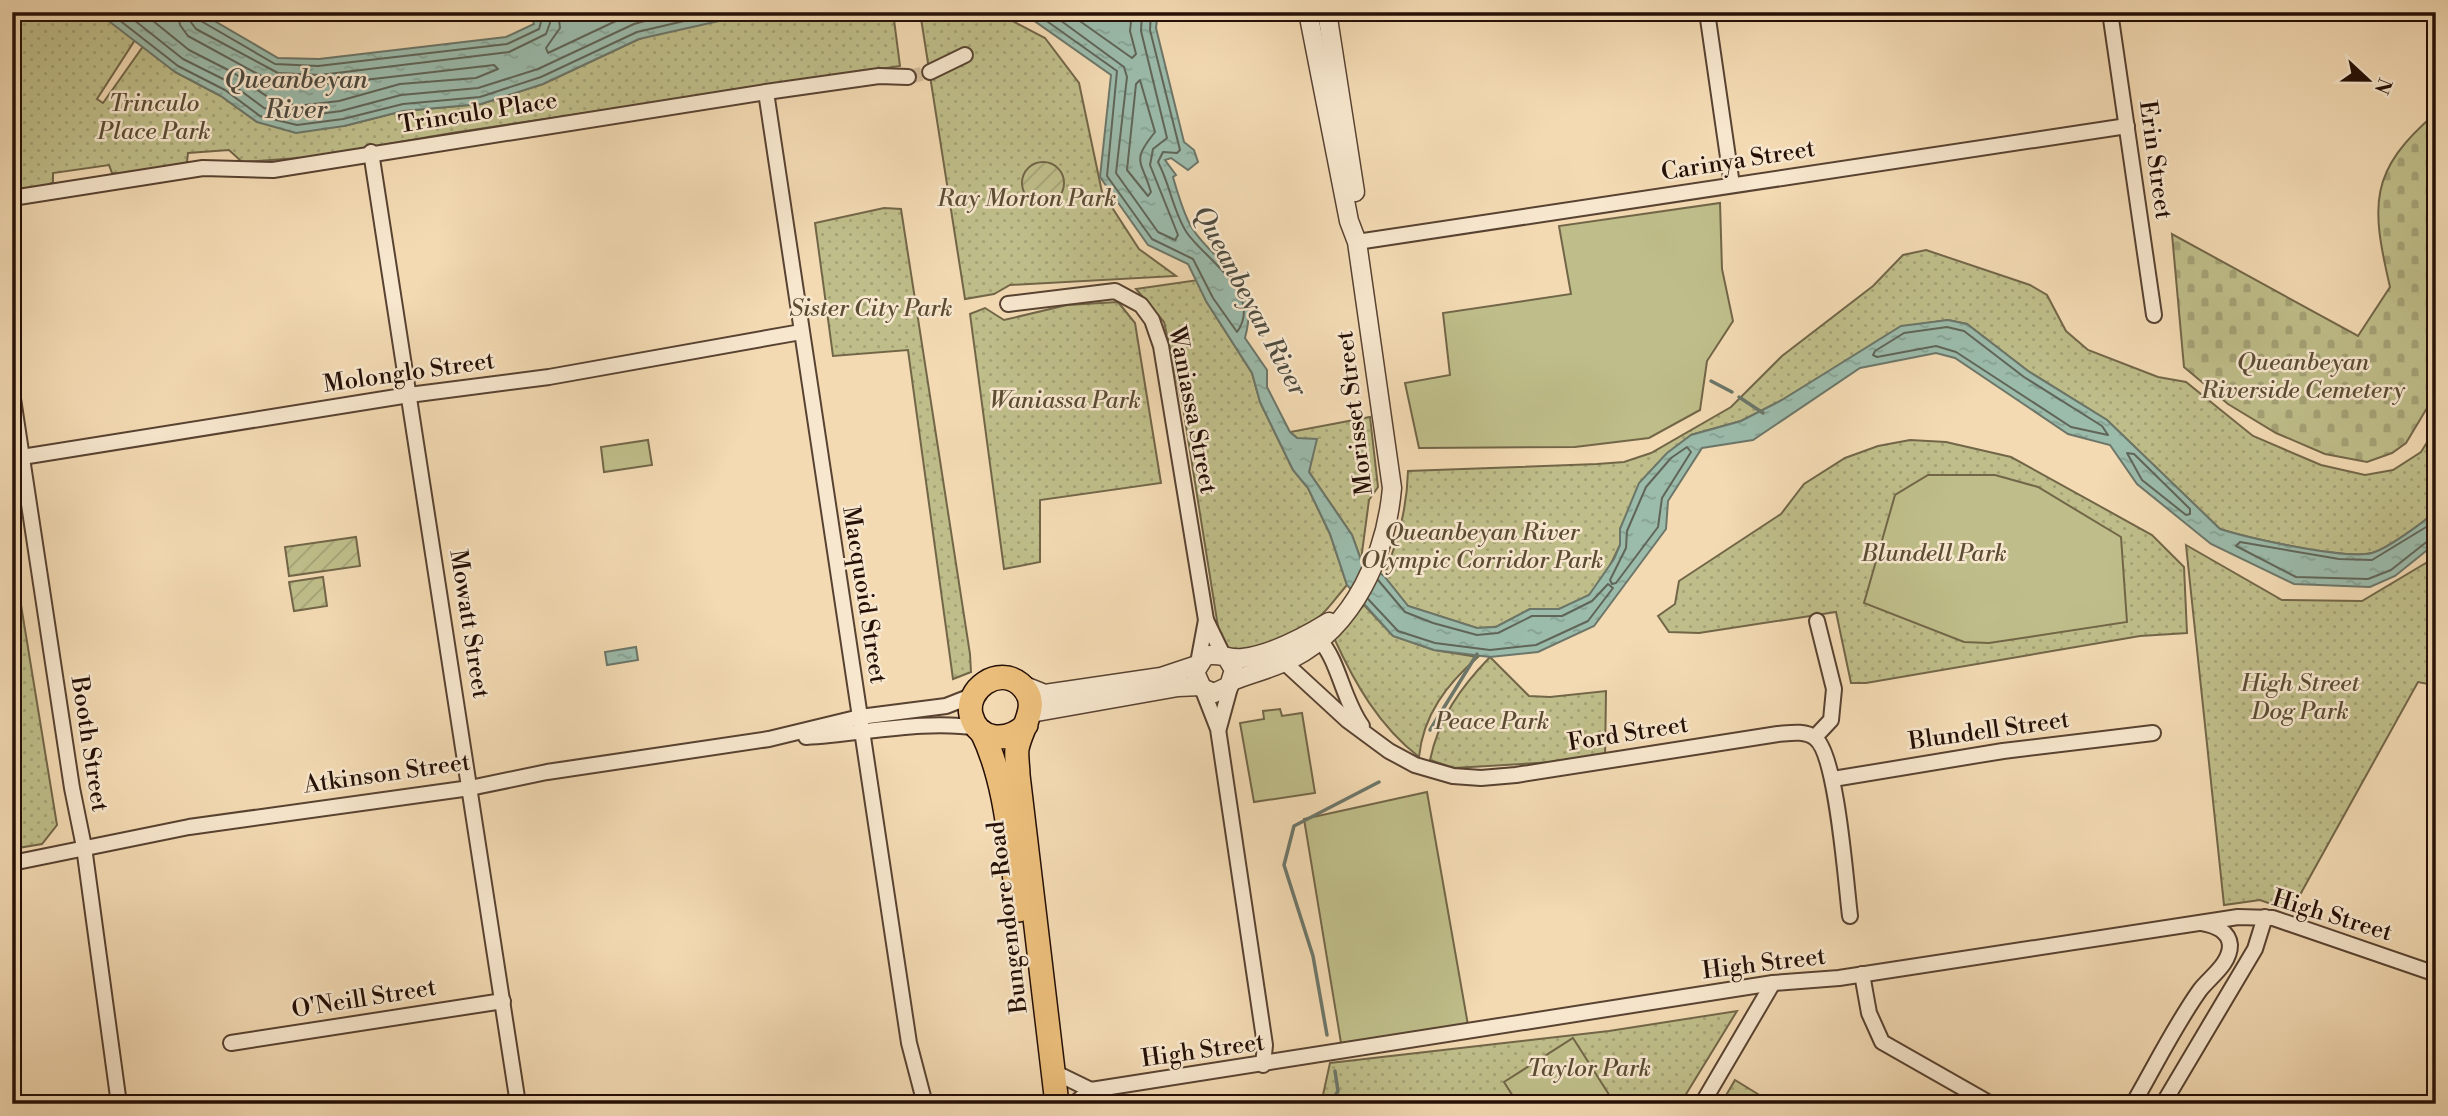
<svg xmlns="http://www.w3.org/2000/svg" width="2448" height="1116" font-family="'Libre Bodoni',serif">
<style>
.grass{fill:url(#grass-dots);stroke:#726648;stroke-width:2}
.cemetery{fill:url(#cemetery-stones);stroke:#726648;stroke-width:2}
.garden{fill:url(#garden-furrows);stroke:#726648;stroke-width:2}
.pitch{fill:#bfbe8a;stroke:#726648;stroke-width:2}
.water{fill:url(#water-ripples);stroke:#6c7669;stroke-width:2}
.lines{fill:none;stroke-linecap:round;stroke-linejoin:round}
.shore{stroke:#606558;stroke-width:2}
.stream{stroke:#6c7669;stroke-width:3.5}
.minor-tunnel{stroke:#d4bc99;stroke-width:14;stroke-dasharray:14 7;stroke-linecap:butt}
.minor-casing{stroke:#584231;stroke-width:18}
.tertiary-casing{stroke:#584231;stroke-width:21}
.trunk-casing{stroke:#250f06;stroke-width:26}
.minor{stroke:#f7e7ce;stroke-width:14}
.tertiary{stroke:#f7e7ce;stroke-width:18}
.trunk{stroke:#eabd7a;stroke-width:23}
.labels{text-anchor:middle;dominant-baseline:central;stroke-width:5;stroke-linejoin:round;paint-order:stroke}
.park-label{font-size:24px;font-style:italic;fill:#5b4c34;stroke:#f7e7ce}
.street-label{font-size:24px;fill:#250f06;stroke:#f7e7ce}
.water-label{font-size:26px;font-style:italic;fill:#4e4b40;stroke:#f7e7ce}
</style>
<defs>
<pattern id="grass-dots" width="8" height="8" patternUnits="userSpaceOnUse" patternTransform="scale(1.75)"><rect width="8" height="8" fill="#bfbe8a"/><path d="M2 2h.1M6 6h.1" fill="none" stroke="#a4a276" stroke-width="1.8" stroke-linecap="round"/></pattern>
<pattern id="cemetery-stones" width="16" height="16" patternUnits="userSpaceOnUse" patternTransform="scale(1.75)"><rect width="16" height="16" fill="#bfbe8a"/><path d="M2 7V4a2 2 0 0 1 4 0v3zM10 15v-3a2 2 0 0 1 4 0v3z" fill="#a4a276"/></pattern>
<pattern id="garden-furrows" width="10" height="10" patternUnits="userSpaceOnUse" patternTransform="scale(1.75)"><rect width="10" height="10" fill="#bfbe8a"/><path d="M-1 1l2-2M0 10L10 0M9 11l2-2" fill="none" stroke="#a4a276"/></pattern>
<pattern id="water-ripples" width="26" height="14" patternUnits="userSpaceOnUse" patternTransform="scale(1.75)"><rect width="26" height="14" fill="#9bbbab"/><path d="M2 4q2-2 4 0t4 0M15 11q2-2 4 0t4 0" fill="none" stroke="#85a092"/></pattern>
</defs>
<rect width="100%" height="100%" fill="#f3dab3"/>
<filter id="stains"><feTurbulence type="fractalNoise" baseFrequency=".00286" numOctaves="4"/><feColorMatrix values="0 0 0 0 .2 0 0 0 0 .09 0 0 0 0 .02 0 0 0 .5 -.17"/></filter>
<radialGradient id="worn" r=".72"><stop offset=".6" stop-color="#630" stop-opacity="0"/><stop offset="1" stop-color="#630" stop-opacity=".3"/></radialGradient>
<g class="grass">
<path d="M12,12H97L135,40L97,99L103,103L144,45L175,72L221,96L257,122L344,126L403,111L481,104L543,84L639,39L662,31L759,12H893L900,66L452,133L313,157L242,162L229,150L188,153L187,162L181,165L119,174L112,173L109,165L53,173V182L48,185L12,190Z"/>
<path d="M920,12H995L1045,38L1079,83L1102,192L1139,249L1176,276L1010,285L994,294L965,299Z"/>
<path d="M884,208L901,209L970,654L971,672L953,679L908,350L833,356L815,223Z"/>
<path d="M1926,250L2030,285L2047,295L2066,331L2088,350L2158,377L2186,382L2253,436L2321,465L2365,475L2393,470L2421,452L2436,428V511C2424,522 2387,549 2372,553C2345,560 2248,538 2220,529L2107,420L2028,371L1967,324L1948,320L1901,327L1782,400L1741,421L1691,435L1628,514L1620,529V545L1604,578L1589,595L1576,602L1559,609H1530L1496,627L1477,628L1408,606L1384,576C1398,540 1407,509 1408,471L1597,464L1624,462L1651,453L1731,407L1782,356L1873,286L1903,255Z"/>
<path d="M1198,280L1206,301L1252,373L1260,402L1293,470L1308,488L1330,534L1347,585C1338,595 1329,609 1318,618C1293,640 1255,649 1222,652L1183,407L1164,322L1136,289Z"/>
<path d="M1118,302L1135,323L1161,483L1040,500V562L1004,569L970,314L985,308L1004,320L1067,305Z"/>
<path d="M1370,417L1378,487L1369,500L1361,560L1352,535L1309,472L1313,451L1290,432Z"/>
<path d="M1910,440L1946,442L2011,457L2152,535L2184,567L2187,633L2140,636L1866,683H1851L1836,612L1699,633L1669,632L1658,616L1675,604L1679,581L1781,514L1804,484L1845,458L1878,446Z"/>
<path d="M2186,545L2282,600L2362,601L2436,557V681L2433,685L2418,682L2291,911L2260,900L2224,905Z"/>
<path d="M12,550L57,825L42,844L12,849Z"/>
<path d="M1364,605L1393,636L1434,650L1478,657C1447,684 1423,715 1419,757C1379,726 1355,684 1334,638Z"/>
<path d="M1490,657L1529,696L1550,697L1606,691L1605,759L1454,768L1430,760C1439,718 1460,688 1490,657Z"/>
<path d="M1737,1011L1680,1104H1321L1330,1063L1609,1031Z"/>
<path d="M1735,1080L1774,1104H1721Z"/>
</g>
<path class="cemetery" d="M2436,113V393L2406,443L2392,453L2367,462L2325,454L2276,433L2228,404L2184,367L2172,234L2358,336L2390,287C2371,205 2368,171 2436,113Z"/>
<g class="garden">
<circle cx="1043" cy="183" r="21"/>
<path d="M356,537L360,566L289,576L285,547Z"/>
<path d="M323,577L327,606L294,611L289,582Z"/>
</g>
<g class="pitch">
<path d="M1720,203L1722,269L1733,321L1707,361L1700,410L1649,438L1575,447L1419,448L1405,383L1450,375L1443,313L1571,294L1559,226Z"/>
<path d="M648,440L652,465L604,472L601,447Z"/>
<path d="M1928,475H1995L2038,487L2121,537L2127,622L1989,643L1964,642L1864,603L1895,495Z"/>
<path d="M1280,709L1282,716L1302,713L1315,793L1254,802L1240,723L1264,719L1263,711Z"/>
<path d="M1427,792L1468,1025L1341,1043L1304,819Z"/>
<path d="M1573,1038L1615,1104H1518L1504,1082Z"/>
</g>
<g class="water">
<path d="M97,12H199L278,58L319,59L506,37L534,24L530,12H759L639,39L543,84L481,104L403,111L344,126L296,133L257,122L221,96L175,72Z"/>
<path d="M1013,12H1158L1156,28L1184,142L1194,150L1198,162L1188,170L1171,158L1165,160L1176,175L1173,177C1178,194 1183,213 1192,228C1221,273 1262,271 1245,338L1267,370V387L1290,432L1297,438L1317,439L1309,472L1352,535L1361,560L1384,576L1408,606L1477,628L1496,627L1530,609H1559L1589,595L1614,559L1620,545V529L1639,483L1667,453L1691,435L1741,421L1782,400L1901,326L1948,320L1967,324L2028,371L2107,420L2220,529C2248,538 2346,560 2372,553C2387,549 2424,522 2436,511V543L2395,576L2370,587L2294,584L2211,544L2137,484L2110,445L2068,434L1955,358L1936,353L1860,368L1753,440L1702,448L1668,501L1666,529L1594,626L1538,652L1490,657L1434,650L1393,636L1347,585L1330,534L1308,488L1293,470L1260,402L1252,373L1206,301L1188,264L1148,245L1100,177L1111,75L1030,18Z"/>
<path d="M636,647L638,660L607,665L605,652Z"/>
</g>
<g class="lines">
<g class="shore">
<path d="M109,12L178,66L225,90L260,116L297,125L343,119L403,104L480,97L541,77L637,32L723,12"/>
<path d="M124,12L183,59L229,82L264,108L297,117L341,111L401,95L478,88L538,69L634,24L677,12"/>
<path d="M142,12L189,50L234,73L269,98L297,106L339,101L400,84L476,78L498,69L494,65L321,85L276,84L188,36L180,25L178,12"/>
<path d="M188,12L190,21L196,29L278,73L320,75L509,52L546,34L550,23L547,12"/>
<path d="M197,12L201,21L275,64L318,66L507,44L539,29L541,22L537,12"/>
<path d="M558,12L560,28L546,48L548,53L635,12"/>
<path d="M1034,12L1117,71L1107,176L1152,239L1193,259L1213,298L1237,332C1264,294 1205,259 1187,233C1173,212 1170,184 1158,162L1163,152L1177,153L1180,150L1150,30L1151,12"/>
<path d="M1049,12L1124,67L1127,77L1116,173L1158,232L1175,240L1178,235L1150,165L1153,149L1167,138L1141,31L1142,12"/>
<path d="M1067,12L1132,58L1136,54L1130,31L1132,12"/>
<path d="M1140,80L1155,132C1131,162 1141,159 1151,192L1148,196L1127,170L1136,84Z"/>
<path d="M1947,327L1964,331L2024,377L2102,426L2108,435L2071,427L1956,352L1936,346L1877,357L1873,355L1875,351L1904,333Z"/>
<path d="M1687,447L1691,452L1662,498L1658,527L1616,583L1612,584L1610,580L1626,548L1627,531L1646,487L1671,458Z"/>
<path d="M2127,453L2134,454L2190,509V514L2186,515L2142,480Z"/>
<path d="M2436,521L2372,560L2339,559L2240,542L2236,546L2296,577L2368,579L2391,570L2429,540L2436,538"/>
<path d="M1368,599L1398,631L1435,643L1490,650L1536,645L1588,621L1613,588L1608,584L1592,601L1562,616H1532L1498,633L1477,635L1433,623L1405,612L1378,580"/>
</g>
<g class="stream">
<path d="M1711,381L1732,392"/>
<path d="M1739,397L1763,413"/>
<path d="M1430,730L1477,654"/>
<path d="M1327,1035L1313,956L1284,865L1294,826L1379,782"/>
<path d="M1330,1104L1338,1091L1335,1071"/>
</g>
<path class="minor-tunnel" d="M908,77L930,72"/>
<g class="minor-casing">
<g id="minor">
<path d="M1707,12L1732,185"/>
<path d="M2110,12L2154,315"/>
<path d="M930,72L965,55"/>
<path d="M766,92L909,1043L925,1104"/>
<path d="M371,152L518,1104"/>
<path d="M12,198L203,168L273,170L766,92L879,76L908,77"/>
<path d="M1357,242L2127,126"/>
<path d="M1008,304L1115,291L1141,305L1152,320L1161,346L1206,620L1224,657"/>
<path d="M12,392L72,788L84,847L119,1104"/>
<path d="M22,457L409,395L549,377L801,332"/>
<path d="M1320,641C1338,659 1343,700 1362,726"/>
<path d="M1284,662L1347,720L1389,751L1415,765L1453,776L1481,778L1516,775L1778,734C1790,733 1805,730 1815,738C1837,754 1846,885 1850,916"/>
<path d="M1198,663L1206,620"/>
<path d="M1202,688L1218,729L1265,1045L1263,1065"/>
<path d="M1219,728L1231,684"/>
<path d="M806,737C863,734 923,719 979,728"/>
<path d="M1815,737L1831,720L1834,689L1817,621"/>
<path d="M1833,779L2003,751L2153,733"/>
<path d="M12,863L189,827L470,788L547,772L769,739L860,717L946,706L974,695"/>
<path d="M1862,974L1869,1013L1882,1042L1991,1104"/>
<path d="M231,1043L503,1001"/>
<path d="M1052,1071L1091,1090"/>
<path d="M1074,1104L1091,1090L1773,983L1839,978L2238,917L2273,918L2436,974"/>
<path d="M1702,1104L1773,983"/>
<path d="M2133,1104C2155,1066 2175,1025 2200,990C2210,977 2230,964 2230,945C2229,931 2214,925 2202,923"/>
<path d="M2163,1104L2255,949L2265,917"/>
</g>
</g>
<g class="tertiary-casing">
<g id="tertiary">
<path d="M1327,12L1355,192"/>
<path d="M1227,658L1234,670L1229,686L1214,693L1202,688L1195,672L1205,656C1218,652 1229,660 1243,658C1273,654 1303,638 1329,622"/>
<path d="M1232,681C1252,673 1274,668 1293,658C1355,626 1386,554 1392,488L1357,242L1349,221L1308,12"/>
<path d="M1020,684L1045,694L1161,677L1197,665"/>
<path d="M1031,713L1178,687L1201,686"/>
</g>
</g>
<g class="trunk-casing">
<g id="trunk">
<path d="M1026,725C1009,742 978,743 971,715C965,689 998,666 1020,684C1043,704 1021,726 1017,749C1016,757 1018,767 1018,775L1057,1104"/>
<path d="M982,732C1008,786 1010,851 1019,910"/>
</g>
</g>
<use href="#minor" class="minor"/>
<use href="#tertiary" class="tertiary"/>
<use href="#trunk" class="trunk"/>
</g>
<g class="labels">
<g class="park-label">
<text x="154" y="104">Trinculo<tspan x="154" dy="28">Place Park</tspan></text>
<text x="1027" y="199">Ray Morton Park</text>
<text x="871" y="309">Sister City Park</text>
<text x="2303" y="363">Queanbeyan<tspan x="2303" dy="28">Riverside Cemetery</tspan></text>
<text x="1065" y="401">Waniassa Park</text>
<text x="1482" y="533">Queanbeyan River<tspan x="1482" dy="28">Olympic Corridor Park</tspan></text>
<text x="1934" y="554">Blundell Park</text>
<text x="2300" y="684">High Street<tspan x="2300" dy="28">Dog Park</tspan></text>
<text x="1492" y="722">Peace Park</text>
<text x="1589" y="1069">Taylor Park</text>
</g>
<g class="street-label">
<text transform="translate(478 113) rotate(-9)">Trinculo Place</text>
<text transform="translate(2155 160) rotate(82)">Erin Street</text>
<text transform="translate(1738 161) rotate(-9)">Carinya Street</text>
<text transform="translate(409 373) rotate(-8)">Molonglo Street</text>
<text transform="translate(1192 410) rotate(79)">Waniassa Street</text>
<text transform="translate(1355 413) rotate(-97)">Morisset Street</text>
<text transform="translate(864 595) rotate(81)">Macquoid Street</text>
<text transform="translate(469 624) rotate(81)">Mowatt Street</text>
<text transform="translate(1989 731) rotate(-8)">Blundell Street</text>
<text transform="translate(1628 734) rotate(-9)">Ford Street</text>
<text transform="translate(89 744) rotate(81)">Booth Street</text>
<text transform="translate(387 774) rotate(-8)">Atkinson Street</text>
<text transform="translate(2332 916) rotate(17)">High Street</text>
<text transform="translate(1008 917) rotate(-97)">Bungendore Road</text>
<text transform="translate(1764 964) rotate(-7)">High Street</text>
<text transform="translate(364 999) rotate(-9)">O'Neill Street</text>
<text transform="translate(1203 1051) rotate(-8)">High Street</text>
</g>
<g class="water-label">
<text x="296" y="80">Queanbeyan<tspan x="296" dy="30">River</tspan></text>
<text transform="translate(1250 301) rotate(62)">Queanbeyan River</text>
</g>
</g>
<rect width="2448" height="1116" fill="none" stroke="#f3dab3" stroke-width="42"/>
<rect x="14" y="14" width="2420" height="1088" fill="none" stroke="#250f06" stroke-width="3.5"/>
<rect x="21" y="21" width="2406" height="1074" fill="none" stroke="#250f06" stroke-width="2"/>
<g transform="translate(2368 80) rotate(112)" stroke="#f7e7ce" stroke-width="5" paint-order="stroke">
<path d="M0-5L12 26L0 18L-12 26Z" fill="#250f06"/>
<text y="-10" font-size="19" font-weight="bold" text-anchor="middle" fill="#250f06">N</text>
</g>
<rect width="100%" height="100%" filter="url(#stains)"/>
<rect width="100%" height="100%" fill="url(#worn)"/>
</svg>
